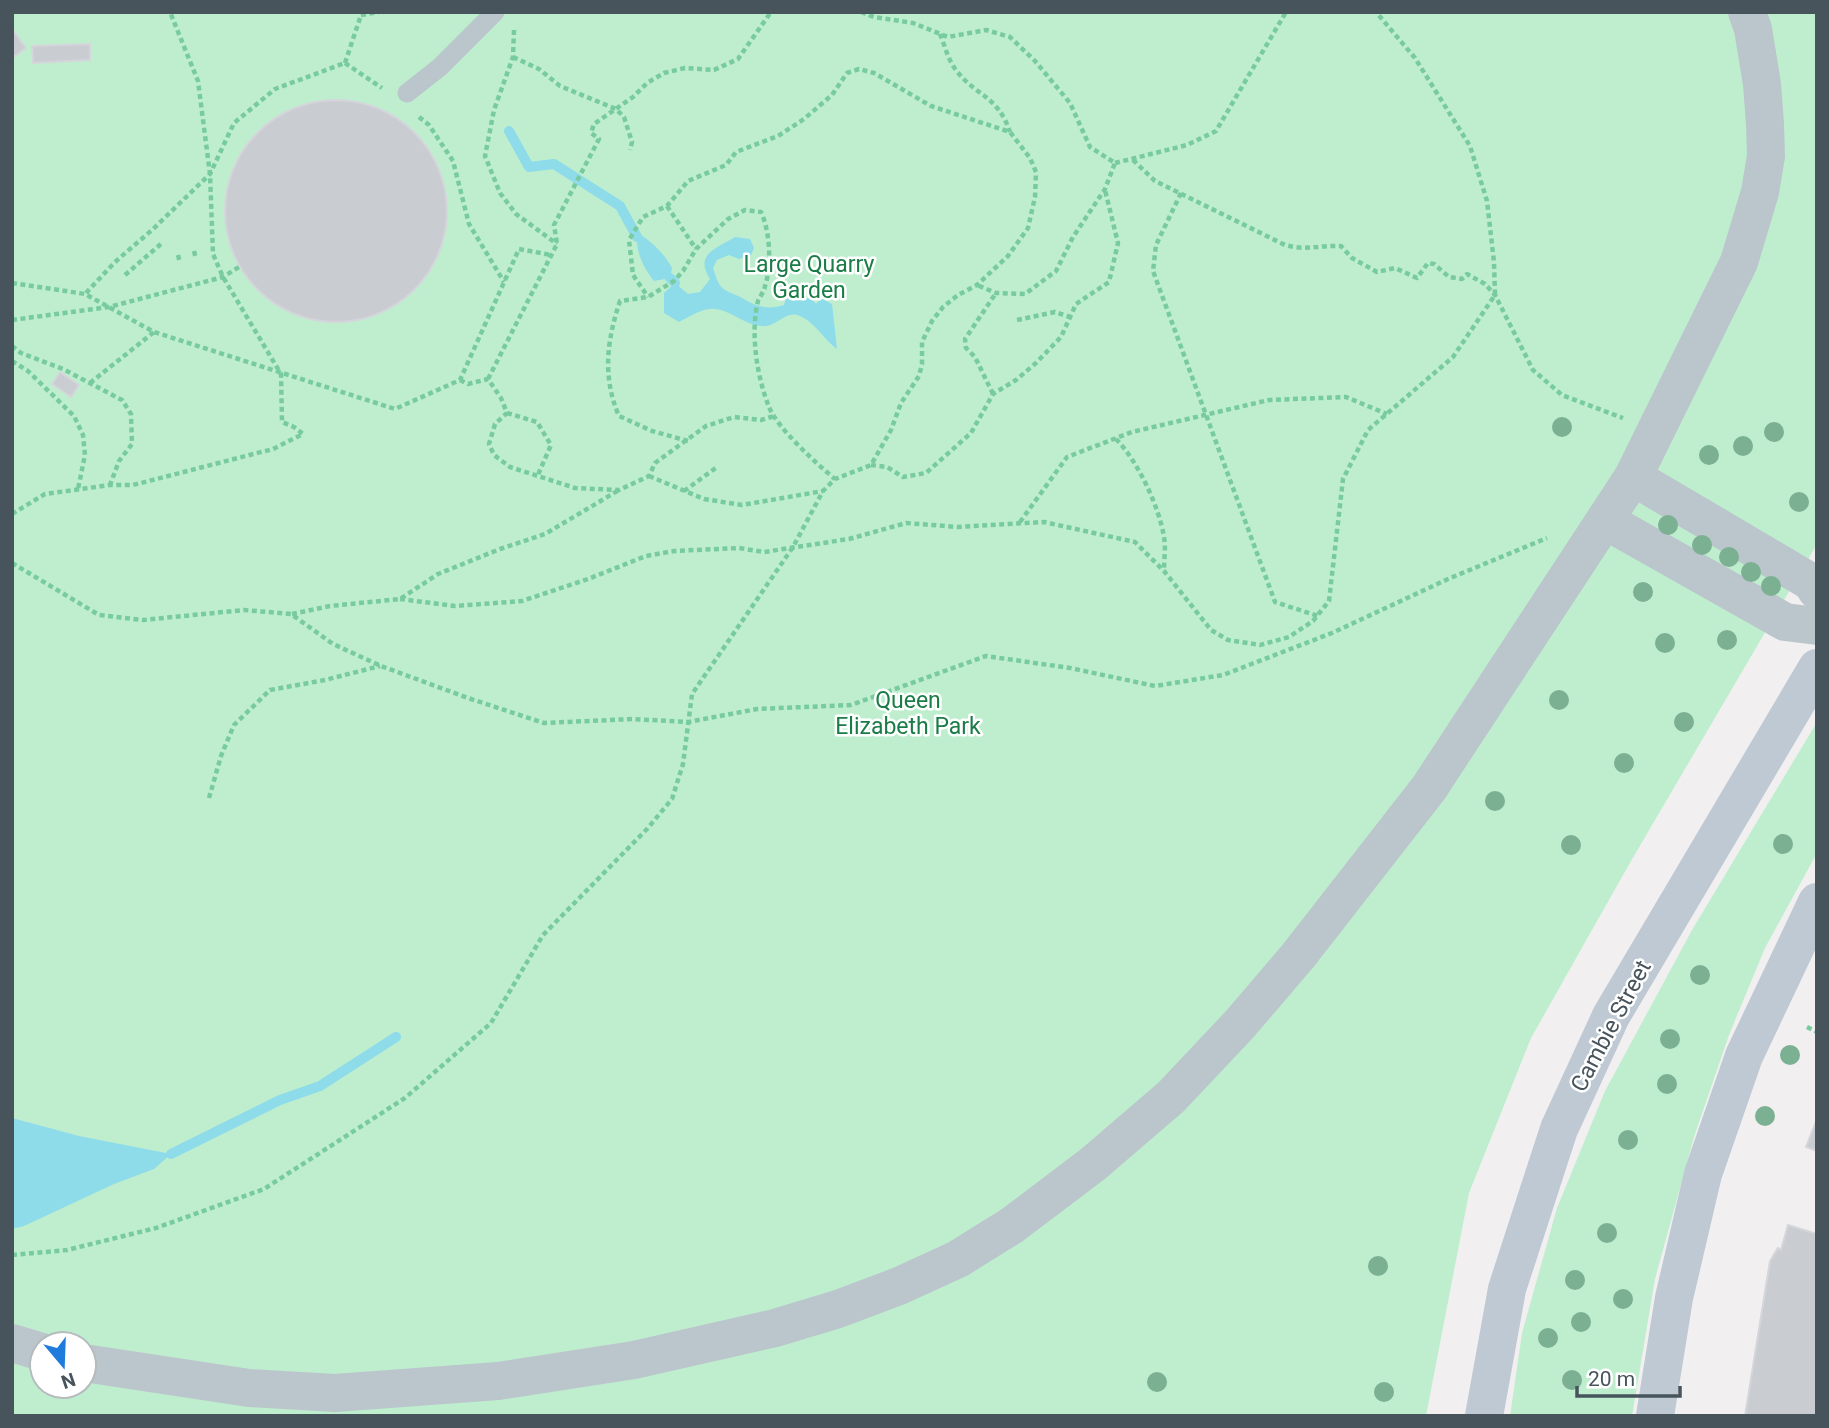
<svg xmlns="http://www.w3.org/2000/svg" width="1829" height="1428" font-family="Roboto,sans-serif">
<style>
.green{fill:#bfeecf;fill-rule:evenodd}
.water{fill:#8edbe9}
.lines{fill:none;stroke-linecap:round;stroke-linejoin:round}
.stream{stroke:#8edbe9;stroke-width:10}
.building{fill:#c9cdd2;stroke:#d4d6db;stroke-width:2}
.path{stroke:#78cb9e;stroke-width:4.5;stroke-dasharray:5 3.5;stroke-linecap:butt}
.lane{stroke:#bbc5cc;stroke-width:19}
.street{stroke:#bbc5cc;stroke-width:38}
.secondary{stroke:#bec9d3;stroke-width:38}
.tree{fill:#7bb092}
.labels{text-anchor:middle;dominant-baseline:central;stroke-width:5;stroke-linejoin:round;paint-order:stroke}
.park-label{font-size:23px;fill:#1a7c46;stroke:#fff}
.street-label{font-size:23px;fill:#48545c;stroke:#fff}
</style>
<rect width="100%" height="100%" fill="#f2eff0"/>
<g class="green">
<path d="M12,12H1817V544L1631,861L1531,1038L1469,1193L1426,1416H12ZM42,1344H84V1386H42Z"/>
<path d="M1817,722V853L1765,948L1729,1035L1694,1137L1655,1279L1632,1416H1510L1522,1333L1557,1208L1605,1091L1692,930Z"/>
</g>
<g class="water">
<path d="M638,233C652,242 664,253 672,268L670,278L654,281C644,269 634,249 638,233Z"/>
<path d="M735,237L750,239L754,248L751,255L739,259L729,255L717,260L713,268C715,273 716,279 719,284C725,293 734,293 742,298C757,307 768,310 784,305L789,289L794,288L804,300L810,297L816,304L821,298L832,304L837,349C824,340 816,323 800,316C786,310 778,325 766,326C745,328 730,307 709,309C699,310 687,318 679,322L664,313V293L675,283L688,294L700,292L710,279C694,254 716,249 735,237Z"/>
<path d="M12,1118L79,1136L171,1154L154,1169L114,1184L24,1226L12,1229Z"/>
</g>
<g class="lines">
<g class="stream">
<path d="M509,131L529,167L554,164L620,206L637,237"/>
<path d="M670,278L675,283"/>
<path d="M171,1154L280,1100L320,1086L396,1037"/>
</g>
</g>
<g class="building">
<path d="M12,29L26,48L12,58Z"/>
<path d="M90,44V60L33,63L32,46Z"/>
<circle cx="336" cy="211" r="111"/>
<path d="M60,372L79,385L71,397L52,384Z"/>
<path d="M1817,1119V1151L1806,1147Z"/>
<path d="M1788,1225L1817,1234V1416H1745L1770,1261L1778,1248L1781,1250Z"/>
</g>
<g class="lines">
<g class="path">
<path d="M861,12L874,17L913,23L948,37L986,30L1010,37L1035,61L1070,103L1090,147L1115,163L1105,189L1073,237L1056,271L1025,294L996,293L977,285"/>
<path d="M361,15L379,12"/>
<path d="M514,30L513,57L494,110L485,156L500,193L516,214L557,244"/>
<path d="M940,34C945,46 948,60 956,70C976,97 997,94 1010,132"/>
<path d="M513,57L539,69L560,86L616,109L624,117L632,142L630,150"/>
<path d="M345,63L382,88"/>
<path d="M345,63L362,12"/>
<path d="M419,117L429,125L453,161L469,224L504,282"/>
<path d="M1133,160L1155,181L1285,245C1307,251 1319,245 1341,246L1352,258L1377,272L1395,268L1417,278L1428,263L1434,264L1449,277L1462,279L1467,274L1485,284L1495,295L1533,370L1562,395L1623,418"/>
<path d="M1115,163L1187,145L1216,131L1286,12"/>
<path d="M1181,193L1156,245L1153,271L1275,602L1318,616"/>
<path d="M667,206L696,249"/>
<path d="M194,251L196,259"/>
<path d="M178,255L180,263"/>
<path d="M125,275L162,243"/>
<path d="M12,283L85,294L154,332L395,409L460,380L519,249L551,255"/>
<path d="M86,293L115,262L152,230L210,174L234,123L275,89L345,63"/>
<path d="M12,320L109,307L223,277L239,267"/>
<path d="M1017,320L1055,312L1070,317"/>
<path d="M12,346L21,353L63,369L122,400L131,414L132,444L119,461L110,485"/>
<path d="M12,361L28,371L74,416L83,435L85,455L78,489"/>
<path d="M488,379L557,244L554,225L599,139L591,133L594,124L633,97L647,83L664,73L685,68L714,70L738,59L771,12"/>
<path d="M460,380L468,384L488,379L501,398L507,413L495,424L489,444L494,455L510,467L575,488L619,490L649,476L655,463L706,426L734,417L761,420L774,416"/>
<path d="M90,383L154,332"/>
<path d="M993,394L975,357L966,348L965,339L996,293"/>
<path d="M507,413L537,422L551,445L537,477"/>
<path d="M1116,439C1137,460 1159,506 1164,537C1166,547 1164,559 1164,570"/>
<path d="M688,441L652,431L619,416C602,377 607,340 620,301L648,297L674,281L683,271L696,249L728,219L745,210L761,212C770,231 772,266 765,286C764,292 760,296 758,301C750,333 757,377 769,407C778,429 817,464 835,479"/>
<path d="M871,465L887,467L903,477L926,473L971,433L993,394L1016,380L1036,363L1061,337L1076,304L1109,282L1118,243L1105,190"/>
<path d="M649,476L704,499L742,505L823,491"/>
<path d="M684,491L717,467"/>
<path d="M12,514L45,494L110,485H133L273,449L303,434L294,427L282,422L281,374L223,277L213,254L210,174L198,81L170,12"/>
<path d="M1020,522L1067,457L1132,432L1269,400L1346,397L1387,414"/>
<path d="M12,563L99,615L143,620L244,610L291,614L333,644L381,666L468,698L544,723L632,719L688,722L757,709L851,705L986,656L1070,668L1155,686L1223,675L1332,633L1448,579L1547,538"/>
<path d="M400,599L455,606L522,601L588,579L646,556L674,551L739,548L764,552L849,539L906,523L958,527L1044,522L1135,542L1164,571L1211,630L1228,640L1260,645L1289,637L1313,621L1329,601L1343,479L1368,430L1453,357L1495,295L1494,262L1487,201L1470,146L1415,58L1376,12"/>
<path d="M292,614L330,606L400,599L438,574L500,549L545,534L619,490"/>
<path d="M209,798L221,756L234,725L270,690L325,680L380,666"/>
<path d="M1807,1027L1817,1032"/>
<path d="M12,1255L67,1250L156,1228L264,1189L405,1098L491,1023L543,935L647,829L672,799L683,764L692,694L793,547L823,491L835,479L871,465L891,430L901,403L919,376L922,364V342L932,321L943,307L958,295L977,285L1008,256L1028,228L1035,197L1036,172L1030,158L1010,132L931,106L874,73L859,69L847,73L832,95L804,119L778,136L736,152L726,165L688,181L667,206L643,217L629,240L633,275L648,297"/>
</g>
<path class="lane" d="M407,93L440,67L495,12"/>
<g class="street">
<path d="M1633,477L1811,582L1817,591"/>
<path d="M1606,521L1785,622L1817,626"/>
<path d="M12,1343L42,1352"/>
<path d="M84,1363L249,1388L335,1393L498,1381L634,1360L775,1328L838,1309L899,1286L958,1259L1011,1226L1093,1164L1171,1097L1239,1025L1298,956L1429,788L1633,477L1739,262L1760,192L1766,156L1765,124L1762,84L1753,29L1747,12"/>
</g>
<g class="secondary">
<path d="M1484,1416L1507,1289L1559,1129L1611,1016L1817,668"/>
<path d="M1655,1416L1674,1298L1703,1174L1744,1056L1817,902"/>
</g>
</g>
<g class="tree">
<circle cx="1562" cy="427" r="10"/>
<circle cx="1774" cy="432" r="10"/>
<circle cx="1743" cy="446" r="10"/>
<circle cx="1709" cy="455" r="10"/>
<circle cx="1799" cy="502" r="10"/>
<circle cx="1668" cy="525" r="10"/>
<circle cx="1702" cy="545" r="10"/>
<circle cx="1729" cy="557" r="10"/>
<circle cx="1751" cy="572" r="10"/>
<circle cx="1771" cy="586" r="10"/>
<circle cx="1643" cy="592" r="10"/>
<circle cx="1727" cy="640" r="10"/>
<circle cx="1665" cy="643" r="10"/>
<circle cx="1559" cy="700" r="10"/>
<circle cx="1684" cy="722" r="10"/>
<circle cx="1624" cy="763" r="10"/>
<circle cx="1495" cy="801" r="10"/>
<circle cx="1783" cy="844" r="10"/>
<circle cx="1571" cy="845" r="10"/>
<circle cx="1700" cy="975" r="10"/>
<circle cx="1670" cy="1039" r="10"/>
<circle cx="1790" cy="1055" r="10"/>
<circle cx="1667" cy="1084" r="10"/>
<circle cx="1765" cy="1116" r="10"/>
<circle cx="1628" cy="1140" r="10"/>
<circle cx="1607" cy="1233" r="10"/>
<circle cx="1378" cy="1266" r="10"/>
<circle cx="1575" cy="1280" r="10"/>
<circle cx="1623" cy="1299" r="10"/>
<circle cx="1581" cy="1322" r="10"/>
<circle cx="1548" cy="1338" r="10"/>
<circle cx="1572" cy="1380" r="10"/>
<circle cx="1157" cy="1382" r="10"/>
<circle cx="1384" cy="1392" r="10"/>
</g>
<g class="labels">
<g class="park-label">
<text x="809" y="264">Large Quarry<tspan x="809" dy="26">Garden</tspan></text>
<text x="908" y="700">Queen<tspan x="908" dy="26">Elizabeth Park</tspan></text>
</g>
<g class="street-label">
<text transform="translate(1611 1026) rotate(-62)">Cambie Street</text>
</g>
</g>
<rect width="1829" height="1428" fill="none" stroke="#48545c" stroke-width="28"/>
<g transform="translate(63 1365) rotate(161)"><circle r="33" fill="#ffffff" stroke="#b6bbbe" stroke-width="2"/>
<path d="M0-5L12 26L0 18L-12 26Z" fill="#1f7cdc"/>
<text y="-10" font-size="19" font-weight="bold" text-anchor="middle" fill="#48545c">N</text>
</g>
<path d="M1577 1386v10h103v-10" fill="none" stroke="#48545c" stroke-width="3.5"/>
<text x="1588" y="1386" font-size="21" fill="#48545c" stroke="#ffffff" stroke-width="5" paint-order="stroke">20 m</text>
</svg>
